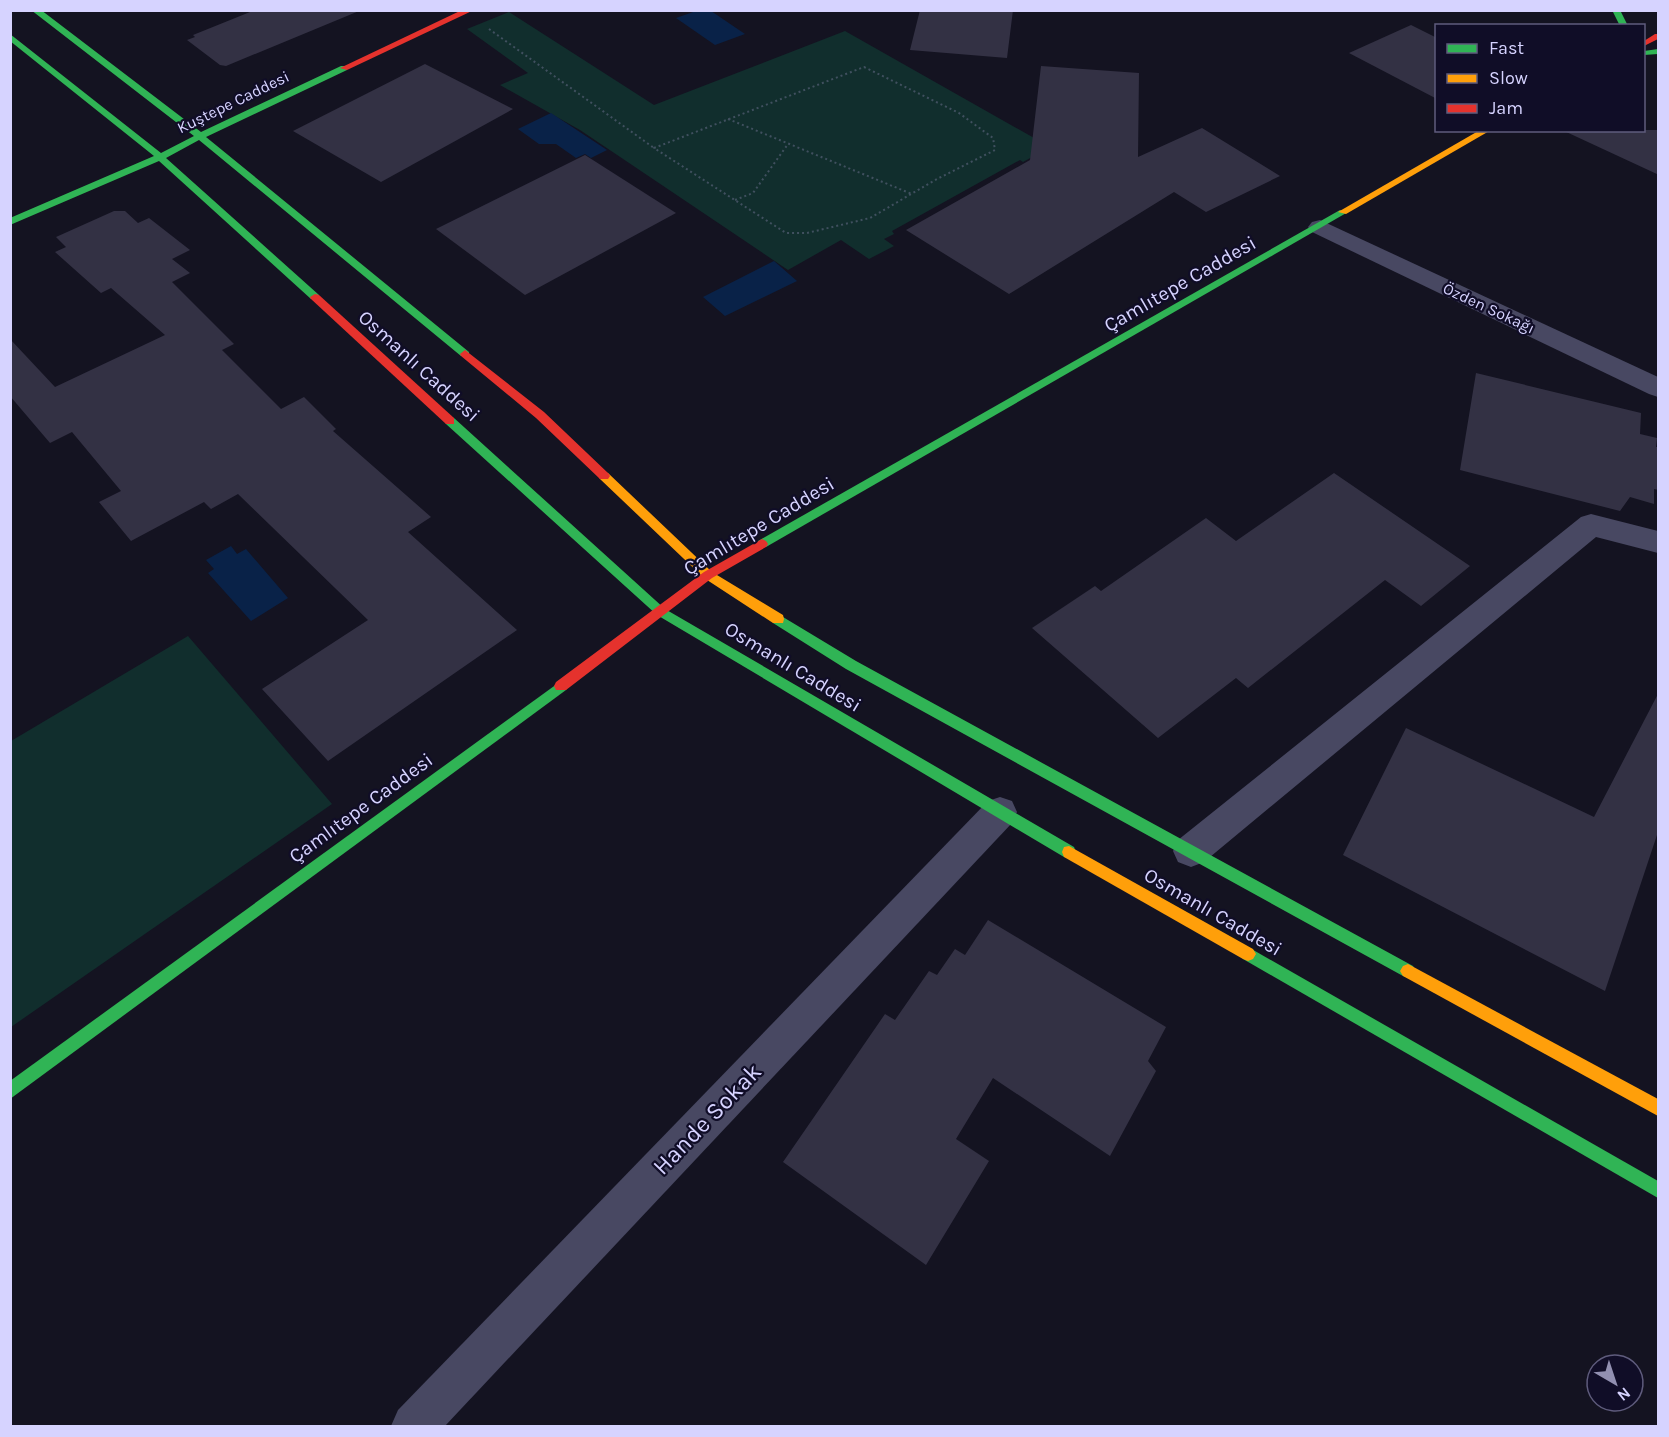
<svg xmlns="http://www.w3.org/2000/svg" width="1669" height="1437" font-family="Karla,sans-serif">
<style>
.green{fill:#112e2d}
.water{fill:#092248}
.building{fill:#333144}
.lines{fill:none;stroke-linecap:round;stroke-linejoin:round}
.path{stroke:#40505f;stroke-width:2;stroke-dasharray:2 3;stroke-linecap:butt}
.street{fill:#484862;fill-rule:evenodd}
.fast{fill:#30b455;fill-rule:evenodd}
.slow{fill:#ff9f0a;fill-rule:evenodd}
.jam{fill:#e5322d;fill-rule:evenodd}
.labels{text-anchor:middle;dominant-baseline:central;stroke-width:4.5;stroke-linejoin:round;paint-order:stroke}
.far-street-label{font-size:16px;fill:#d6d3ff;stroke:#100d27}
.street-label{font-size:20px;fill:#d6d3ff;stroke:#100d27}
.near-street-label{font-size:24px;fill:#d6d3ff;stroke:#100d27}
</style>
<rect width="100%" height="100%" fill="#141321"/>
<g class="green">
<path d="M509,12L654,105L845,31L1050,147L1023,162L1020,160L892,231L894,234L884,239L894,246L869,259L841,240L788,270L580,130L500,85L528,73L467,29Z"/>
<path d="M188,636L332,804L11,1027V741Z"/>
</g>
<g class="water">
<path d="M696,11H711L745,34L715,45L676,18Z"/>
<path d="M551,113L607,150L591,158L585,154L576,158L556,144H539L518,129Z"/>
<path d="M774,261L797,281L725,316L703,297Z"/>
<path d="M231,546L237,554L246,549L288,598L251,621L208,573L214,569L206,560Z"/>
</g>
<g class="building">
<path d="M255,10H359V11L226,66L220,65L187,40L195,37L193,35Z"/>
<path d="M920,10H1013L1007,58L910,50Z"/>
<path d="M1411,25L1437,38V99L1349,53Z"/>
<path d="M425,64L513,109L381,182L293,131Z"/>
<path d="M1041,66L1139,73L1138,157L1202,128L1280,176L1206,212L1174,192L1009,294L906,230L1030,160Z"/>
<path d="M1562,130H1659V175Z"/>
<path d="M585,155L676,213L525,295L436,229Z"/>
<path d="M114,211H125L138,223L149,218L190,250L172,259L190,273L172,282L234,344L222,350L281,409L304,397L336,429L333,431L431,517L408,532L517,630L328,761L262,689L368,620L238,494L211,509L204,502L131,541L99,502L121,491L72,432L50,443L10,396V339L55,387L165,335L111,288L101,293L55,252L66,247L56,237Z"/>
<path d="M1476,373L1641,413L1640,434L1657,438L1656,447H1659V490L1654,489V504L1630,497L1620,511L1460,470Z"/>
<path d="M1334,473L1470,566L1421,606L1385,580L1248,688L1236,678L1158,738L1032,628L1095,586L1101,591L1206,518L1236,541Z"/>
<path d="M1659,692V829L1605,991L1343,855L1406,728L1594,817Z"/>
<path d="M988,920L1166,1027L1148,1061L1156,1071L1110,1156L993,1078L956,1139L989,1161L926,1265L783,1162L885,1014L895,1020L929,971L937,975L955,949L965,955Z"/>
</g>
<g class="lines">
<g class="path">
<path d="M489,29L654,148"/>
<path d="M864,67L959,113L993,138L995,150L937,179L870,218L807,233H786L654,148Z"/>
<path d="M728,119L912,194"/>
<path d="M735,200L753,193L788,144"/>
</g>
<g class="street">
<path d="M1320,220L1658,377V397L1649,394L1312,232L1308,227L1312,222Z"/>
<path d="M1591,514L1658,531V553L1596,537L1204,862L1191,867L1178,862L1173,851L1178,840L1581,517Z"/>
<path d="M1000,797L1012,801L1017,812L1012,823L445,1426H391L398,1410L988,801Z"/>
</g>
<g class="fast">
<path d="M31,10H41L201,132L341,66H347V70L206,137L469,352V356H461L199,140L166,158L319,295V299H311L159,161L10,225V218L154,156L10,41V34L161,153L194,136Z"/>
<path d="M1612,10H1620L1628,26H1620Z"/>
<path d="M1658,49V54L1644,55V51Z"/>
<path d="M1340,210L1348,212L766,547H758L756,544L758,541Z"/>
<path d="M450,417L454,418L665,609L1074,847L1076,852L1074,857L1069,858L1064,857L657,615L446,424L444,421Z"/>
<path d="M778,614L856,661L1413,966L1416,971L1413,976L1408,978L1403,976L846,669L773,623L772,619L773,615Z"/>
<path d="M561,681L566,682L568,686L566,690L10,1099V1081Z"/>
<path d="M1248,947L1658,1181V1198L1243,959L1240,954L1243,949Z"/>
</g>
<g class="slow">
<path d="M1480,130H1491L1346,214L1338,212Z"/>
<path d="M604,472L608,473L712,572L783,615L784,619L783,623H773L704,578L600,479L598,476Z"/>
<path d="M1069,846L1253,949L1256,954L1253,959L1248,961L1243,959L1064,857L1062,852L1064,847Z"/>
<path d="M1408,964L1658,1099V1116L1403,976L1400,971L1403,966Z"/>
</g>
<g class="jam">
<path d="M462,10H474L347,70L340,68Z"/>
<path d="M1655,34H1658V39L1644,46V41Z"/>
<path d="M315,294L319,295L454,418V424H446L311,299L310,297Z"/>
<path d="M465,350L544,412L608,473L610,476L608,479H600L536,418L461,356L460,354Z"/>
<path d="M762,539L766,541L768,544L766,547L712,578L566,690H556L554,686L556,682L704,572Z"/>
</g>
</g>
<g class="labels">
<g class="far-street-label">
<text transform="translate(233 102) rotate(-26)">Kuştepe Caddesi</text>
<text transform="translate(1489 308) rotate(25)">Özden Sokağı</text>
</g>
<g class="street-label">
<text transform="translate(1180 284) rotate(-30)">Çamlıtepe Caddesi</text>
<text transform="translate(419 366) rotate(42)">Osmanlı Caddesi</text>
<text transform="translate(759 526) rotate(-31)">Çamlıtepe Caddesi</text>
<text transform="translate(793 667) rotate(31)">Osmanlı Caddesi</text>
<text transform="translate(361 808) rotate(-36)">Çamlıtepe Caddesi</text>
<text transform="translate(1213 912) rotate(30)">Osmanlı Caddesi</text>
</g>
<g class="near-street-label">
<text transform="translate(707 1119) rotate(-46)">Hande Sokak</text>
</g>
</g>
<rect width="1669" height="1437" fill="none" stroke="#d6d3ff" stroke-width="24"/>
<rect x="1435" y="24" width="210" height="108" fill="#100d27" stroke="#5f5c7d" stroke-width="1.5"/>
<rect x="1447" y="44" width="30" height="9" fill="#30b455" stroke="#5f5c7d" stroke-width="1.5"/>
<text x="1489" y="54" font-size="18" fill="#d6d3ff">Fast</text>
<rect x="1447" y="74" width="30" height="9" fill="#ff9f0a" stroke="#5f5c7d" stroke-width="1.5"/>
<text x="1489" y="84" font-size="18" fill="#d6d3ff">Slow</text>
<rect x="1447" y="104" width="30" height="9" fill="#e5322d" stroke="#5f5c7d" stroke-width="1.5"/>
<text x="1489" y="114" font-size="18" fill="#d6d3ff">Jam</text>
<g transform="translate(1615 1383) rotate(141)"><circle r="28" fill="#100d27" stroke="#5f5c7d" stroke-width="1.5"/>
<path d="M0-4.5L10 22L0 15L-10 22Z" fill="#9290b1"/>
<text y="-9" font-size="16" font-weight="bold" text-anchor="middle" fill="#d6d3ff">N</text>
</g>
</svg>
